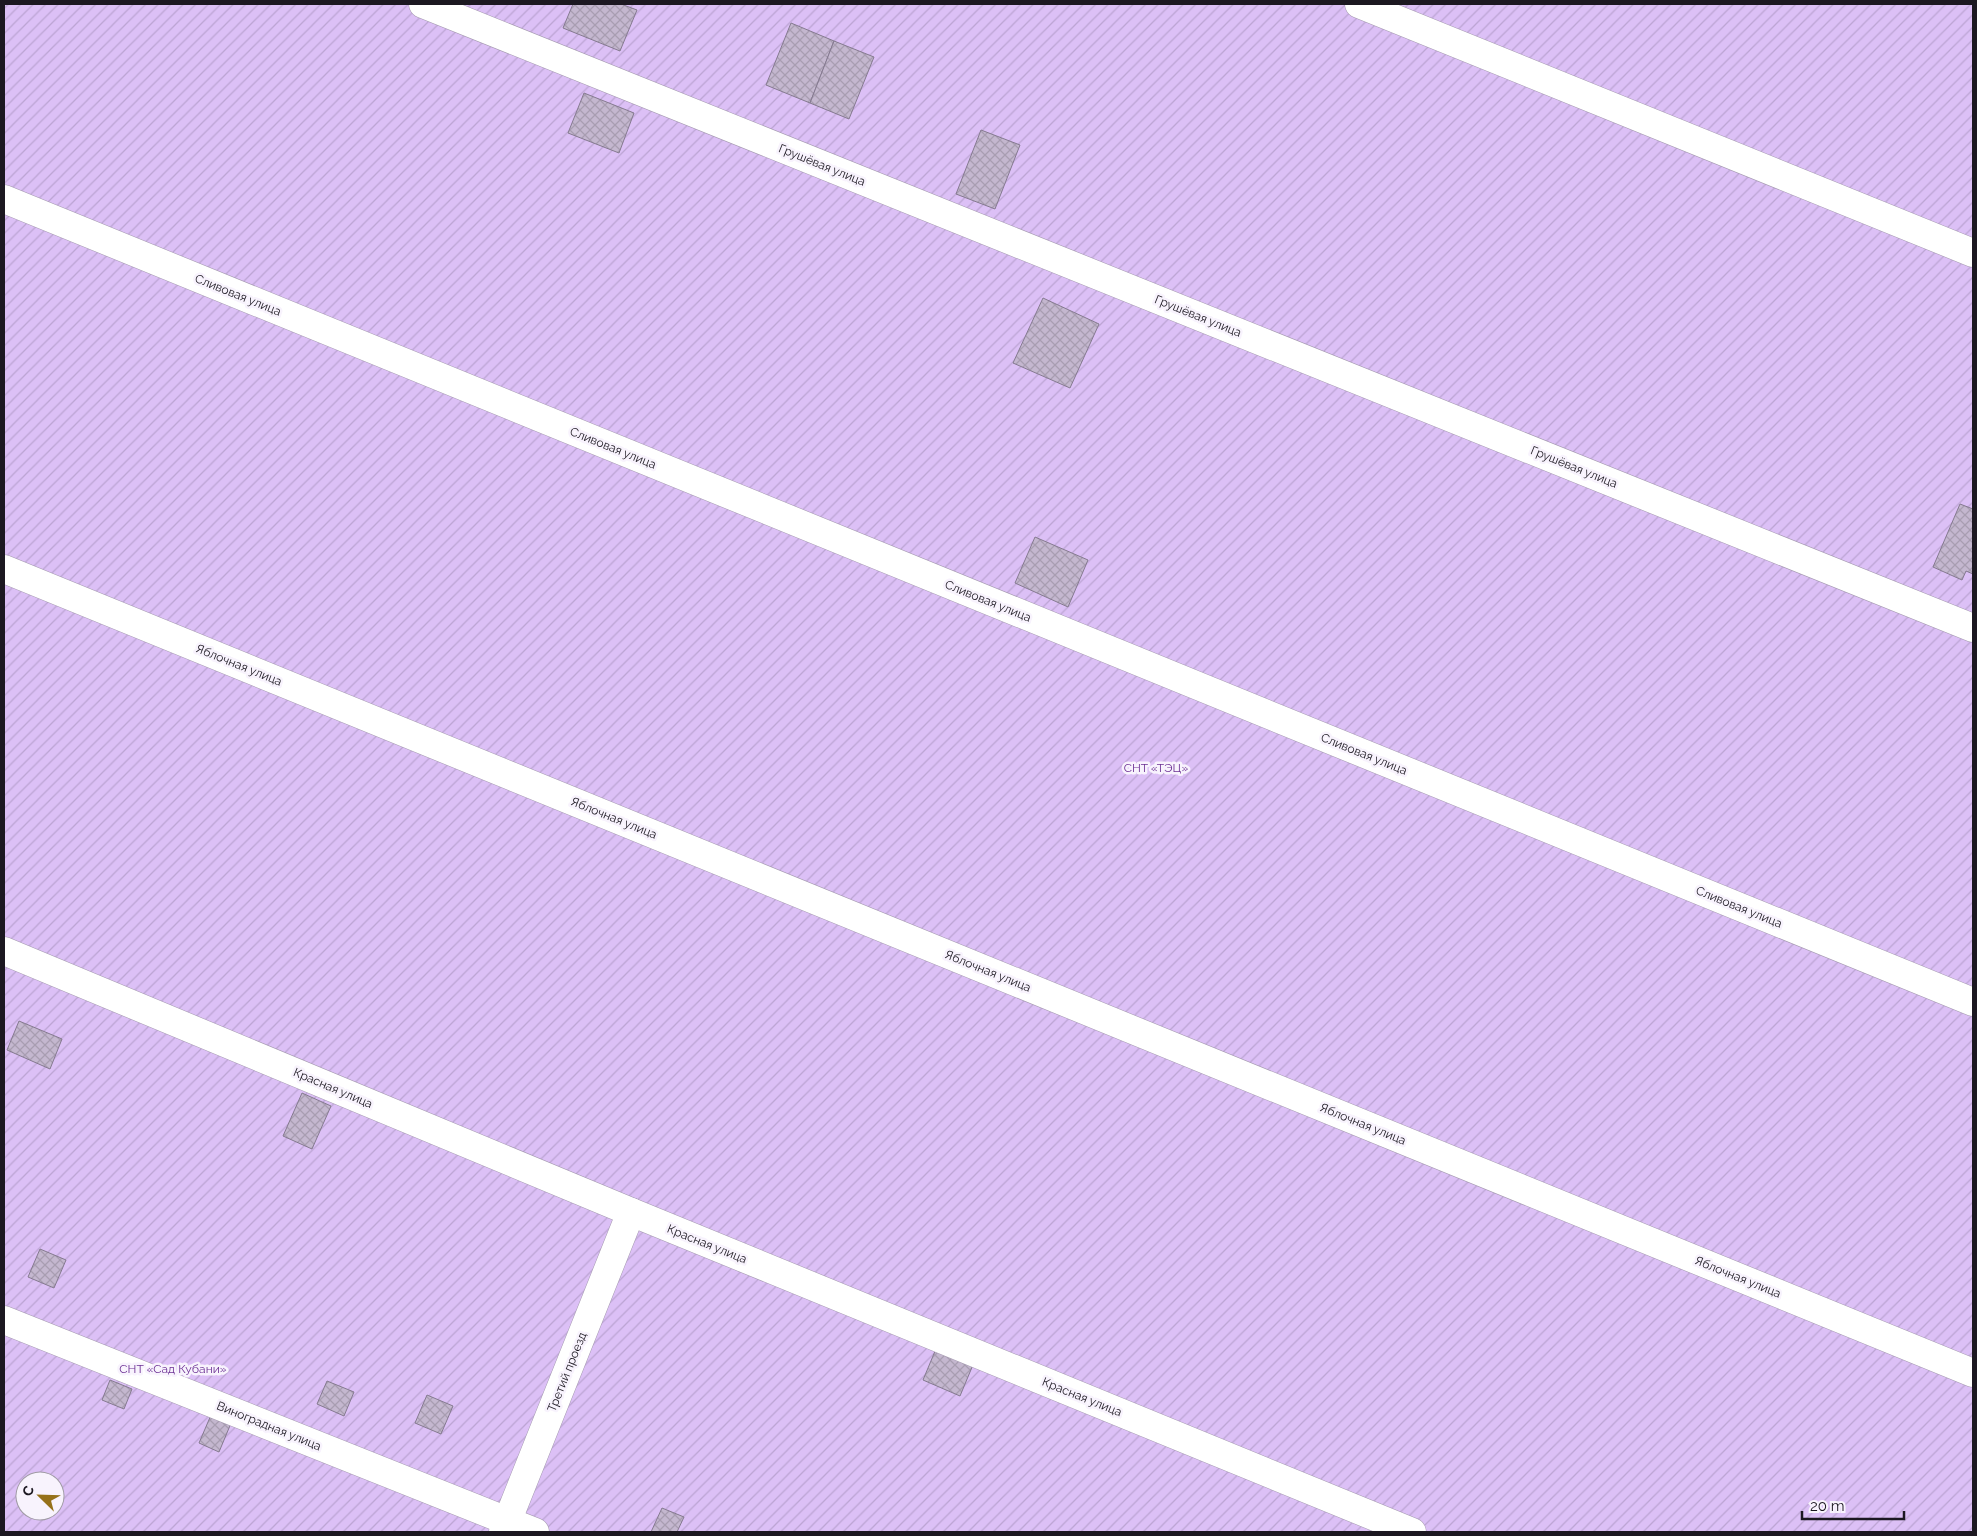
<svg xmlns="http://www.w3.org/2000/svg" width="1977" height="1536" font-family="Raleway,sans-serif">
<style>
.garden{fill:url(#garden-furrows);fill-rule:evenodd}
.building{fill:url(#building-cross-hatch);stroke:#857a90}
.lines{fill:none;stroke-linecap:round;stroke-linejoin:round}
.minor-casing{stroke:#a59ab0;stroke-width:29}
.minor{stroke:#fff;stroke-width:28}
.labels{text-anchor:middle;dominant-baseline:central;stroke-width:5;stroke-linejoin:round;paint-order:stroke}
.street-label{font-size:12px;fill:#1c1821;stroke:#f8f3fd}
.park-label{font-size:12px;fill:#6b2f93;stroke:#f8f3fd}
</style>
<defs>
<pattern id="garden-furrows" width="10" height="10" patternUnits="userSpaceOnUse" patternTransform="scale(1.25)"><rect width="10" height="10" fill="#dcc0f6"/><path d="M-1 1l2-2M0 10L10 0M9 11l2-2" fill="none" stroke="#bca4d3"/></pattern>
<pattern id="building-cross-hatch" width="8" height="8" patternUnits="userSpaceOnUse" patternTransform="scale(1.25)"><rect width="8" height="8" fill="#c4b7cf"/><path d="M0 0l8 8M0 8l8-8" fill="none" stroke="#a89db1"/></pattern>
</defs>
<rect width="100%" height="100%" fill="#efe3fb"/>
<path class="garden" d="M4,4H1973V1532H4ZM25,1481H55V1511H25Z"/>
<g class="building">
<path d="M573,4H621L637,10L620,51L563,28Z"/>
<path d="M791,23L834,41L810,103L766,85Z"/>
<path d="M834,41L874,57L849,119L810,103Z"/>
<path d="M584,93L634,113L619,153L568,133Z"/>
<path d="M981,130L1020,145L995,209L956,194Z"/>
<path d="M1043,298L1099,324L1070,388L1013,363Z"/>
<path d="M1960,504L1973,509V574L1966,571L1962,580L1933,567Z"/>
<path d="M1035,537L1088,560L1068,607L1015,583Z"/>
<path d="M19,1021L62,1039L50,1069L7,1050Z"/>
<path d="M302,1093L331,1106L312,1149L283,1136Z"/>
<path d="M40,1249L66,1260L54,1288L28,1277Z"/>
<path d="M938,1344L975,1360L960,1396L923,1380Z"/>
<path d="M110,1380L132,1389L124,1409L102,1400Z"/>
<path d="M327,1381L354,1392L344,1416L317,1404Z"/>
<path d="M427,1395L453,1406L441,1434L415,1423Z"/>
<path d="M214,1408L234,1416L219,1452L199,1443Z"/>
<path d="M662,1508L684,1517L677,1532H651Z"/>
</g>
<g class="lines">
<g class="minor-casing">
<g id="minor">
<path d="M423,4L1973,628"/>
<path d="M1359,4L1973,253"/>
<path d="M4,199L1973,1002"/>
<path d="M4,569L1973,1373"/>
<path d="M4,951L631,1212L1412,1532"/>
<path d="M4,1320L535,1532"/>
<path d="M503,1532L631,1212"/>
</g>
</g>
<use href="#minor" class="minor"/>
</g>
<g class="labels">
<g class="street-label">
<text transform="translate(822 165) rotate(22)">Грушёвая улица</text>
<text transform="translate(238 295) rotate(22)">Сливовая улица</text>
<text transform="translate(1198 316) rotate(22)">Грушёвая улица</text>
<text transform="translate(613 448) rotate(22)">Сливовая улица</text>
<text transform="translate(1574 467) rotate(22)">Грушёвая улица</text>
<text transform="translate(988 601) rotate(22)">Сливовая улица</text>
<text transform="translate(239 665) rotate(22)">Яблочная улица</text>
<text transform="translate(1364 754) rotate(22)">Сливовая улица</text>
<text transform="translate(614 818) rotate(22)">Яблочная улица</text>
<text transform="translate(1739 907) rotate(22)">Сливовая улица</text>
<text transform="translate(988 971) rotate(22)">Яблочная улица</text>
<text transform="translate(333 1088) rotate(23)">Красная улица</text>
<text transform="translate(1363 1124) rotate(22)">Яблочная улица</text>
<text transform="translate(707 1244) rotate(22)">Красная улица</text>
<text transform="translate(1738 1277) rotate(22)">Яблочная улица</text>
<text transform="translate(567 1372) rotate(-68)">Третий проезд</text>
<text transform="translate(1082 1397) rotate(22)">Красная улица</text>
<text transform="translate(269 1426) rotate(22)">Виноградная улица</text>
</g>
<g class="park-label">
<text x="1156" y="768">СНТ «ТЭЦ»</text>
<text x="173" y="1369">СНТ «Сад Кубани»</text>
</g>
</g>
<rect width="1977" height="1536" fill="none" stroke="#1c1821" stroke-width="10"/>
<g transform="translate(40 1496) rotate(293)"><circle r="24" fill="#f8f3fd" stroke="#a09ba5"/>
<path d="M0-4L9 19L0 12L-9 19Z" fill="#96711a"/>
<text y="-8" font-size="14" font-weight="bold" text-anchor="middle" fill="#1c1821">С</text>
</g>
<path d="M1802 1511v8h102v-8" fill="none" stroke="#1c1821" stroke-width="2.5"/>
<text x="1810" y="1511" font-size="15" fill="#1c1821" stroke="#f8f3fd" stroke-width="4" paint-order="stroke">20 m</text>
</svg>
